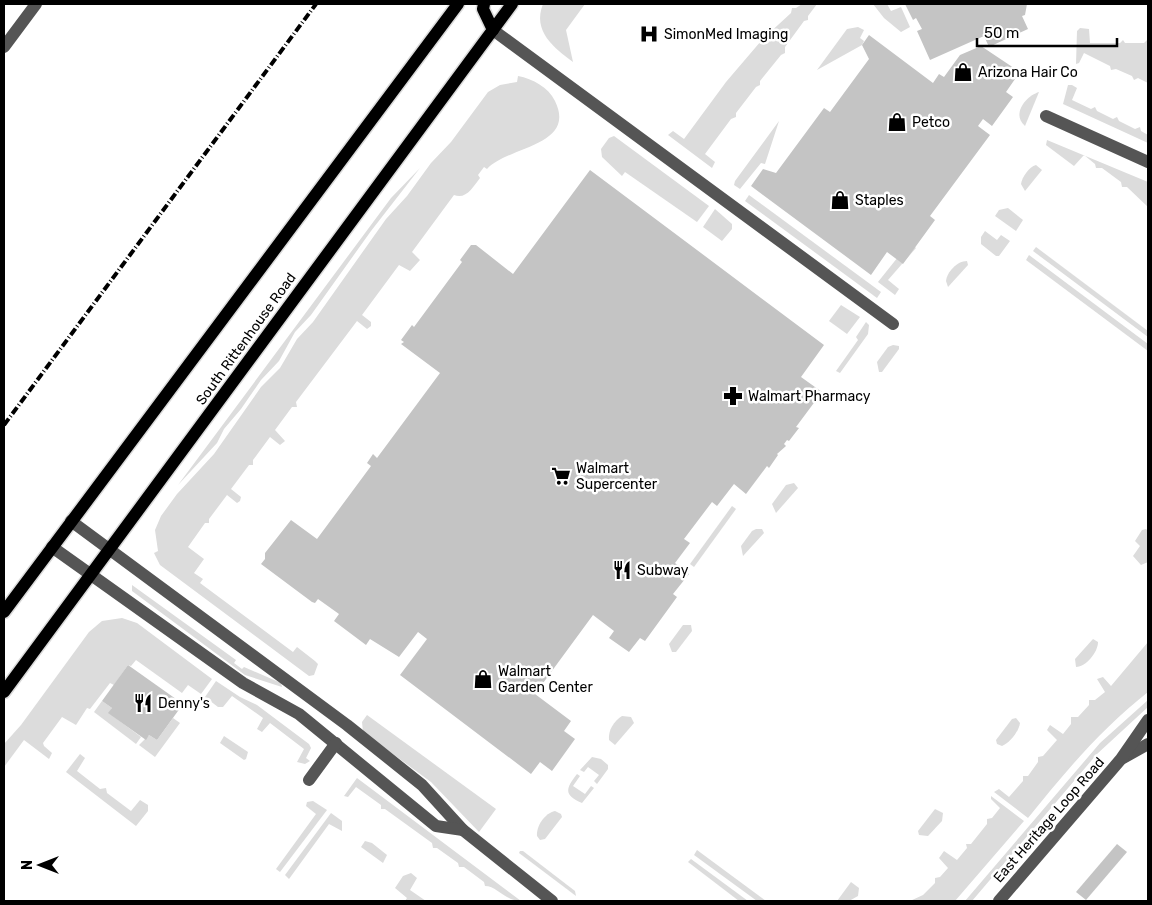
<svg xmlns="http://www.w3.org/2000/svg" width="1152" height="905" font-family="Rubik,sans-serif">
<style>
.green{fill:#dcdcdc}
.building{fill:#c4c4c4}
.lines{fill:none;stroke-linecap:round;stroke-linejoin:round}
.major-casing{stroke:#dbdbdb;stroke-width:15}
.minor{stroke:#555;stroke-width:12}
.major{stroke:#000;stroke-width:12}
.rail{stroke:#000;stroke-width:4;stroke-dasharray:8 2.5 1 2.5;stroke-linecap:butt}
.labels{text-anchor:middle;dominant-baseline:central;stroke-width:5;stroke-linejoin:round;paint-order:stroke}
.poi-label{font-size:14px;fill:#000;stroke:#fff;text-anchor:start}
.street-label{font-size:14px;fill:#000;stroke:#fff}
</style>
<rect width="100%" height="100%" fill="#fff"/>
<g class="green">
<path d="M543,4H585L566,30L573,62C554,48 532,31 543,4Z"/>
<path d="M802,4H817L808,16V20L804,21L785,47V53L781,55L760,81V85L756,87L736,113V117L731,119L705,154L715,162L712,168L668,135L673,131L684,139L726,82L761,41V36H766L791,13L792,8H796Z"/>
<path d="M873,4H887L891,11L901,7L910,27L901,32L884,18Z"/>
<path d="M858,27L864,30L860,38L864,41L862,45L817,70L847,29Z"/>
<path d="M1080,28L1089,29L1090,43H1120L1123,40L1125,43H1144L1147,40L1148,83L1138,78L1134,80L1132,76L1116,69L1111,70L1110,66L1084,53L1079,63L1076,64L1077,31Z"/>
<path d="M518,76C533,79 548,87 555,101C577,146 508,146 487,169L484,167L478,175L480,178C473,187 466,200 454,195L412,252L420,260L410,271L399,265L362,315L371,322V326L367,329L357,321L296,402L297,407H292L275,430L285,441L280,445L270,437L253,460V465H249L231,489L241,497L240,501L237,503L227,495L209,519V523H205L188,547L204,559L194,573L203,579L200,583L293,652L297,647L315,661L318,664L314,675L309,676L160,565L154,553L158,551L155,530L161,516L177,494L214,454L261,387L280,368L297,339L313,322L386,219L407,196L431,163L451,142L488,92L500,85L517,82Z"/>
<path d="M1068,85H1072L1077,88L1072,100L1091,109L1095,107L1097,111L1113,119L1117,117L1119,121L1135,129L1140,127L1141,131L1148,135V143L1063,104Z"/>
<path d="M1039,92L1025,126C1011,114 1026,96 1039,92Z"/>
<path d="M779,121L765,164L761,163L740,189L734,185L735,181Z"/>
<path d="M614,136L709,206L697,222L625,172L622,176L602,157L601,149L609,138Z"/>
<path d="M1047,140L1148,182V207L1127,187H1122L1121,182L1102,168H1096L1095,164L1084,155L1074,166L1046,145Z"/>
<path d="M1036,165L1042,170L1025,191L1021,184C1022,177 1029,167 1036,165Z"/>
<path d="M420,168L371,231L311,315L295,332L279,361L261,380L241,409L224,429L217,443L178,485L391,198Z"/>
<path d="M749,195L881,292L877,298L745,201Z"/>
<path d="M1008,208L1023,220L1016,231L995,216L999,210Z"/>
<path d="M715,209L732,224V229L722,241L703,227Z"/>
<path d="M985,231L997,240L1001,235L1010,241L999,256H996L981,244V237Z"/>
<path d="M910,242L916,248L888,280L899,289L895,295L878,282Z"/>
<path d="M1036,247L1148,331V337L1033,251Z"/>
<path d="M1029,255L1148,344V351L1026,260Z"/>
<path d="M967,261L968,265L948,287L946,281C947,272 957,261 967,261Z"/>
<path d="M841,305L860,317L847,334L829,321Z"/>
<path d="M866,322L869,325L868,334L840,373L836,371L858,340L856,337Z"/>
<path d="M893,345L899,346V349L882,372H879L877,362L888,347Z"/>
<path d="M794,483L798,488L776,513L772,504L786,485Z"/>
<path d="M732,506L736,509L694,567L690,564Z"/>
<path d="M756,529H762L764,533L743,556L741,546L752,531Z"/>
<path d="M1146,529L1148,531V562L1141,565L1133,556L1140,546L1135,541L1142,530Z"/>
<path d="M132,585L236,660L234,663L242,669L244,667L281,683L282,687L245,675L132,591Z"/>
<path d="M122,618L137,623L212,679L201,694L188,685L182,693L136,660L131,666L128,665L114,685L110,683L90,709L87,708L76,725L62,717L43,743L44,746L52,753L49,759L24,740L4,767V744L21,725L89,632L102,621Z"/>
<path d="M683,625H691L692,631L676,652H672L669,644Z"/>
<path d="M1093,639L1098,642C1098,652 1086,667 1076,667L1075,659Z"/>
<path d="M1148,642V692C1101,729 1065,772 1028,818L994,792L999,789L1009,797L1023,781V776H1028L1038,762V757L1043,756L1057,740L1047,730L1050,725L1063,734L1071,724V717H1078L1089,705V700H1095L1105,692L1097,679L1103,677L1111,686Z"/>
<path d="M216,681L240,697L257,705L309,744L311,748L306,758L310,761L305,764L297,762L304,749L270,723L262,732L257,729L263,718L232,696L223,707H218L205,697Z"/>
<path d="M1148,700V707L1097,754L972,901H965L1100,743Z"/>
<path d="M102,701L112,708L109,713L141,737L136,744L94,712Z"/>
<path d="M367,715L496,809L479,832L431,782L363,732L362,722Z"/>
<path d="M622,716L631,717L634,723L615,745L609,740C608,730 614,721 622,716Z"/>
<path d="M173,718L180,723L155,757L139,745L149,735L157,740Z"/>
<path d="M1016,718L1020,723C1019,731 1010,743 1002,746L997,744L996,740L1012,719Z"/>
<path d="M224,736L248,752L246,759L244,760L220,743Z"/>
<path d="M80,754L85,758L77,771L100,789L106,788L107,793L131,811L140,800L148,805V811L136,826L66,772Z"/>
<path d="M592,757L601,759L608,765V769L597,784L594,781L599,775L588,767L584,772L580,770Z"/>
<path d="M577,774L580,776L573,786L585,794L591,786L594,788L582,803C563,795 566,788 577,774Z"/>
<path d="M357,778L521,901C505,901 497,886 485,886L484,882L464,867H459L458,863L437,848H433L432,843L385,809H381V805L356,787L348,797L344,796Z"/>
<path d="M991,796L1024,821L955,901H910L923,895L935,883V878L940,877L948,868L939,858L944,851L957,860L967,848L966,844H971L987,824V819L992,818L1000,808L991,799Z"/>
<path d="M313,801L327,810L280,872L276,869L316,814L306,806L307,802Z"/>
<path d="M935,809L943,813L942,821L928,836L919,835L918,831Z"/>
<path d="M555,811L561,814L562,817L545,839L540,840L537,836C536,826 545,813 555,811Z"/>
<path d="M331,813L342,821V831L329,824L289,879L285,875Z"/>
<path d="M365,841L372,843L387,855L383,863L361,847Z"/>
<path d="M697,850L766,901H757L694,855Z"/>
<path d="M520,851H523L575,891L576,896L519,853Z"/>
<path d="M691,859L748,901H739L688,862Z"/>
<path d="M411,873L417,878L410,890L426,901H405L407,898L395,888L403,876Z"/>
<path d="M851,882L859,888L858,896L849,901H837Z"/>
</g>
<g class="building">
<path d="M905,4H1027L1025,15L1022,16L1028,29L989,47L984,36L930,60L917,31L922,29L916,18L913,20Z"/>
<path d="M869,35L933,83L939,74L944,77L960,55L981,46L1020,72L1006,92L1013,97L992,126L983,119L978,126L990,135L930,216L935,220L903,264L887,252L871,275L751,186L763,169L776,173L824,108L830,112L869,59L862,45Z"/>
<path d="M590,170L824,345L801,377L822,392L796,427L799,428L789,441L787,440L784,444L786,446L777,454L778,455L769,468L767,466L746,494L734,484L717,506L712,502L684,539L690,543L675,563L689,574L673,594L677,597L645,641L640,638L629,652L609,638L614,631L593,615L535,694L571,721L564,731L575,739L552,771L540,762L531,774L400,675L427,639L418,632L399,657L370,639L366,645L334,621L339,614L318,599L315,603L312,602L261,564L265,559V553L291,520L317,539L371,466L367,463L373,454L377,458L440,373L401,344L404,342L401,340L412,325L414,327L462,262L460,260L471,245H476L513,274Z"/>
<path d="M128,665L183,704L157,740L149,735L146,740L108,713L112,708L102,701Z"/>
<path d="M1117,844L1127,852L1086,900L1076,892Z"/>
</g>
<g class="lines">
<g class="major-casing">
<g id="major">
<path d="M484,4L483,9L493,30"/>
<path d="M4,612L458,4"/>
<path d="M4,692L512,4"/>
</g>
</g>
<g class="minor">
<path d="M493,30L893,324"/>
<path d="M4,47L36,4"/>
<path d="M1046,116L1148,162"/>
<path d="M71,521L347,725L422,785L463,830L552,901"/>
<path d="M52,547L243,683L299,714L436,826L463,830"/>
<path d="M1123,758L1148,744"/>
<path d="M309,780L336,743"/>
<path d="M999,901L1121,759L1148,720"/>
</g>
<use href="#major" class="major"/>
<path class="rail" d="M4,425L316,4"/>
</g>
<defs>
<g id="hospital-bare" transform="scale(1.5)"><path d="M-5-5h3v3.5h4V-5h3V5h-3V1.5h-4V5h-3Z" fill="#000" stroke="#fff" stroke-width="2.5" paint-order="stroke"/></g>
<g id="shop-bare" transform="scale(1.5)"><path d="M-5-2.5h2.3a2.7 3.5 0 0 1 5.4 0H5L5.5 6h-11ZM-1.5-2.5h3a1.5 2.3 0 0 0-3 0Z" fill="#000" stroke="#fff" stroke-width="2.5" paint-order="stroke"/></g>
<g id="pharmacy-bare" transform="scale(1.5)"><path d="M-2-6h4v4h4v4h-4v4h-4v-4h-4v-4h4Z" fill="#000" stroke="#fff" stroke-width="2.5" paint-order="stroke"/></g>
<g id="supermarket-bare" transform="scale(1.5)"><path d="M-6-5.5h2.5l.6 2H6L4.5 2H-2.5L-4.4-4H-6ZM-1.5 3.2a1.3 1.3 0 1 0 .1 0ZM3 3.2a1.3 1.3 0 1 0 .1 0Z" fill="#000" stroke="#fff" stroke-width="2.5" paint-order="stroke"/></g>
<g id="restaurant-bare" transform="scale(1.5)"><path d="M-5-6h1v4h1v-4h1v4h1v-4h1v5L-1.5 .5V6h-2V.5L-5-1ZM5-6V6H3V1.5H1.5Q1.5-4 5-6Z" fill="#000" stroke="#fff" stroke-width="2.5" paint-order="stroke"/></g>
</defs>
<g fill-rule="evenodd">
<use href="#hospital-bare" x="649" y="34"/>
<use href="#shop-bare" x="963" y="72"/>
<use href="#shop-bare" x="897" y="122"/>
<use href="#shop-bare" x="840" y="200"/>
<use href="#pharmacy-bare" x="733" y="396"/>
<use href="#supermarket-bare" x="561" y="476"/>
<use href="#restaurant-bare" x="622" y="570"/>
<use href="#shop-bare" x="483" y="679"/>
<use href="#restaurant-bare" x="143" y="703"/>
</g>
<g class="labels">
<g class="poi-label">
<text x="664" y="34">SimonMed Imaging</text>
<text x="978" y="72">Arizona Hair Co</text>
<text x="912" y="122">Petco</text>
<text x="855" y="200">Staples</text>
<text x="748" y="396">Walmart Pharmacy</text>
<text x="576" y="468">Walmart<tspan x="576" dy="16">Supercenter</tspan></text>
<text x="637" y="570">Subway</text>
<text x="498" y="671">Walmart<tspan x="498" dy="16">Garden Center</tspan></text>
<text x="158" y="703">Denny's</text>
</g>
<g class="street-label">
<text transform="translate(246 339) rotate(-54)">South Rittenhouse Road</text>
<text transform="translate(1049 820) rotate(-49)">East Heritage Loop Road</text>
</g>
</g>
<rect width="1152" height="905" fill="none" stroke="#000000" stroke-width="10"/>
<g transform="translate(40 865) rotate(270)" stroke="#ffffff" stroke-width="4" paint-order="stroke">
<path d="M0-4L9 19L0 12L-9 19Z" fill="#000000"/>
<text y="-8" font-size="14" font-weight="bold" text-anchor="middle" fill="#000000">N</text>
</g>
<path d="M977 38v8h140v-8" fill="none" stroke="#000000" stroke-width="2.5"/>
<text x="984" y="38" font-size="15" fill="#000000" stroke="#ffffff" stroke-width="4" paint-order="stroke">50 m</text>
</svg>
